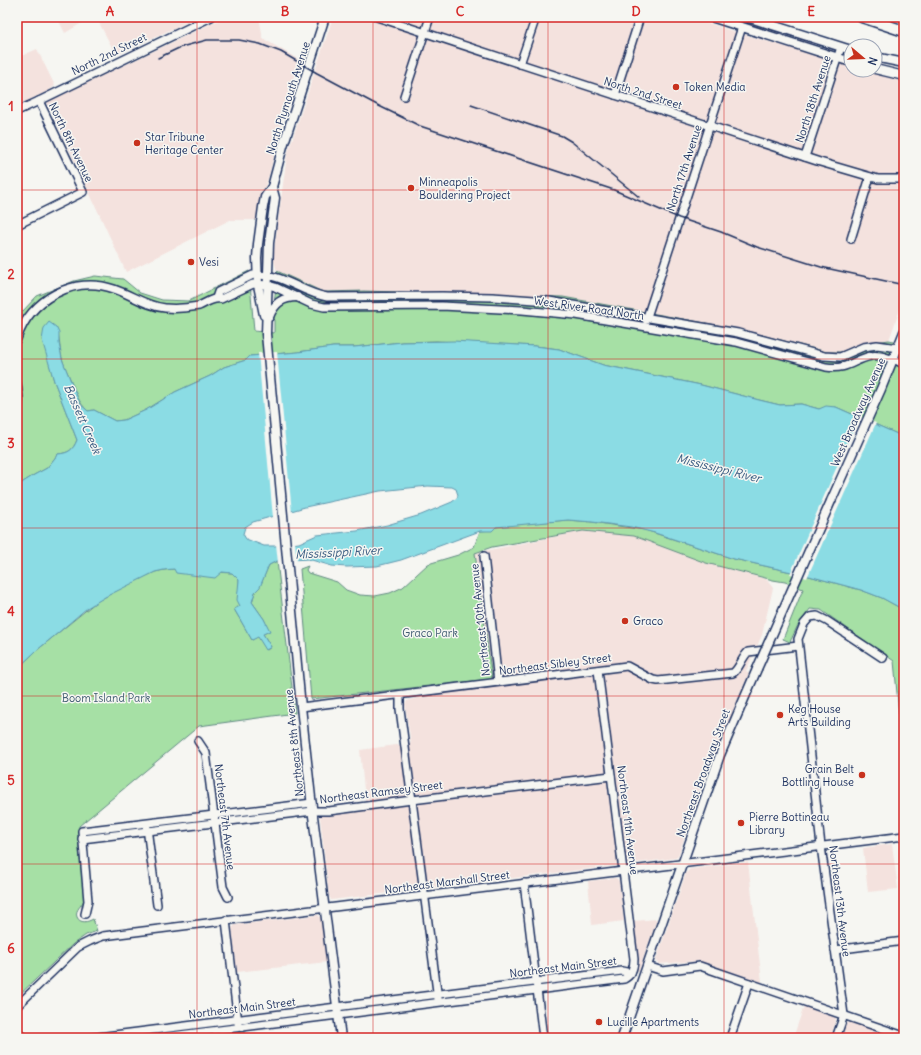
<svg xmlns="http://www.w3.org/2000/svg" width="921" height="1055" font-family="Delius,sans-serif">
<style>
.built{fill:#f4e2de}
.green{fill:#a6e0a5;stroke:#608882}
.water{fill:#8bdce4;stroke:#5e97ae;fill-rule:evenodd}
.pier{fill:#f6f6f2}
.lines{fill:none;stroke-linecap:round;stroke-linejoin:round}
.minor-casing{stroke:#1b2f5e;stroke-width:10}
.major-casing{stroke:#1b2f5e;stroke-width:11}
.highway-casing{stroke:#1b2f5e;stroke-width:13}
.minor{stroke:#f6f6f2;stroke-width:7}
.major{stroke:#f6f6f2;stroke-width:8}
.highway{stroke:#f6f6f2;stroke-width:10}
.rail{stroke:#1b2f5e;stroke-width:1.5}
.major-bridge-casing{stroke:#1b2f5e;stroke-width:11;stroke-linecap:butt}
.major-bridge{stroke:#f6f6f2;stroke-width:8}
.grid{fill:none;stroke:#d62828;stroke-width:1;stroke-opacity:0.55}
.poi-dot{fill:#c8321e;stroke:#f6f6f2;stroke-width:1.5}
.labels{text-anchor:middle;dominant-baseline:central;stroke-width:3;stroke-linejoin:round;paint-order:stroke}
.street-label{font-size:11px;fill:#1b2f5e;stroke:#f6f6f2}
.poi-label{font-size:11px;fill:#1b2f5e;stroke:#f6f6f2;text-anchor:start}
.park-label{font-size:11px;fill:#3e5b70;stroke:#f6f6f2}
.water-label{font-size:12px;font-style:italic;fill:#375a80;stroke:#f6f6f2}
.neatline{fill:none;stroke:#d62828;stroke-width:1.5}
.grid-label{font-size:13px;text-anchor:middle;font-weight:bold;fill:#d62828}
</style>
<rect width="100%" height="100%" fill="#f6f6f2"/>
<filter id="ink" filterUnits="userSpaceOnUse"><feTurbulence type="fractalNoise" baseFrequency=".025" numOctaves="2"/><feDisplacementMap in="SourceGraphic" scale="8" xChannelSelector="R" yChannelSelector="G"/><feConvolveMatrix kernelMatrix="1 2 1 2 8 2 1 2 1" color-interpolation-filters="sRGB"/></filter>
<g filter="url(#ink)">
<g class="built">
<path d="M57,17H92L65,33Z"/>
<path d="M96,17H198L116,55Z"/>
<path d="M225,17H259L262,33V38L298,59L269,175L259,204L257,220H230L126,272L52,112L47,105V102Z"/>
<path d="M333,17H691L729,30L851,66V70H863L904,82V298L889,340L861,344L841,352H827L738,329L563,297L364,291L323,292L277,271L273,258L287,155Z"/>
<path d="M37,49L55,86L48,91L27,101L17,104V58Z"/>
<path d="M583,531L634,536L706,563L766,579L773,588L762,635L746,671L749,673L708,770L678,856L676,858L613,866L331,900L329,896L320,817L321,815L366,809L360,750L411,743L405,704L407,701L419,697L418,688L475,557V553Z"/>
<path d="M892,844L898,889L868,892L863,848Z"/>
<path d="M748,862L762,982L698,961L659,964L656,960L686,873L690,869Z"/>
<path d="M616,878L619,881L624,921L592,925L588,881Z"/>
<path d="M318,915L321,918L327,962L237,972L232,928L235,925Z"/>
<path d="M657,919L639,971H636L639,962L634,921Z"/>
<path d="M804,1006L834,1016L836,1019L831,1038H793Z"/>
<path d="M850,1022L889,1034L888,1038H842L846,1024Z"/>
</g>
<g class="green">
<path d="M249,271L254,331L274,333V307L277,271L323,292L364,291L563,297L738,329L827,352H841L861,344L889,340L904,343V437L836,407L819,409L801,404L780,405L759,400L701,385L603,365L559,349L535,346L436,341L402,342L354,347H333L298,352L250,356L246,360L224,367L210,376L175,392L146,410L124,420L115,421L94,410L88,411C78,402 76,393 71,381C68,373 64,366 62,358C59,347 60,336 56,327L46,351L54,381L77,440C73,450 69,453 58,454L47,468L34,475L17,486V321L22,312L37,296L74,281L95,276L123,279L140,293L162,300L189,301Z"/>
<path d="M568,520L592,522L645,530L734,559L809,576L861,590L882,598L904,610V725H900L894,661L821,610L810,609L797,627L790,642L783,639L803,589L785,582L773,580L706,563L634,536L583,531L492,547L475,553L492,679L311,699L300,569L308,566L306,570L308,573L337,582L346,590L360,595L375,596L390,593L403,587L428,564L458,555L474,547L480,531L492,530L496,527L505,525Z"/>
<path d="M277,561L295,713L199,726L79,826C77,850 83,874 84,898C84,905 74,909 77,917C80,924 88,922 93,919L97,931L86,935L73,944L17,997V669L36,651L96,602L123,587L155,572L164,570L174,569L232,573L239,580L240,606L234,609L252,640L258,636L267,650L271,647L263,634L269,631L264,619L252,602L255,592L261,584L268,567L269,565Z"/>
<path d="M244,1032L245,1038H197Z"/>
</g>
<path class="water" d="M49,322L56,327L59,333V343L62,359L76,394L81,405L88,411L94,410L115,421L124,420L146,410L175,392L210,376L224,367L246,360L250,356L298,352L333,347H354L402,342L454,341L535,346L559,349L603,365L701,385L759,400L780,405L801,404L819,409L826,406L836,407L904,437V610L882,598L861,590L809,576L734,559L655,533L631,527L592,522L568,520L496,527L492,531H480L401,560L377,566L347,567L332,566L308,559L277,561L269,565L268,567L260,587L255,592L252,602L264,619L270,631L263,634L271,647L266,650L258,637L252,640L234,609L240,606L237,600L239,580L232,573L222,572L215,578L176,573L174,569L164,570L155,572L105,597L87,608L59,632L36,651L17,669V486L34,475L47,468L58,454C69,453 73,450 77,440L54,381L42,340L44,328ZM428,486L452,487L456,489L458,495L457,498L452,502L421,515L387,525L357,531L317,535L299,543L275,546H264L246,539L243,534L245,527L253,522L305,507L380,491Z"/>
<g class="pier">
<path d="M277,352L292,513L273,518L258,353Z"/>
<path d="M859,416L876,423L807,578L790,574Z"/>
<path d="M295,542L297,562L278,563L276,544Z"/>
</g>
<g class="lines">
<g class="minor-casing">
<g id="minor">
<path d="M377,17L820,162L878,179H904"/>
<path d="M520,64L536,17"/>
<path d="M615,95L640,17"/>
<path d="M404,96L430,17"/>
<path d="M17,111L39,101L211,17"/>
<path d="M805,157L841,47"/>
<path d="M17,225L83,192L39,101"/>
<path d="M851,239L870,177"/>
<path d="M216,298L218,292L253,275C261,275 270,275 278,278C295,284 309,294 327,297L442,296L492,297L549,301L738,333L824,356L840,357L863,347L877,345L898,348L904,351"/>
<path d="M646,320L742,27"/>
<path d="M17,339C30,299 74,275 114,289C132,295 146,306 165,308C176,309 188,308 199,306C206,303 213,297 221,299L253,284L268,285L275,287L311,304L324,307L442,306L522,310L576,315L736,342L826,367C849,370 852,360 871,356C879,354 896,360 904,364"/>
<path d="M17,384L19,398L17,414"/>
<path d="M484,556L498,682"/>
<path d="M400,695V709L438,999"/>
<path d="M301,707L627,666L653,680L658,681L733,673C740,668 741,659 748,652L798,646"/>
<path d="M198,741L206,753L223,887L228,897"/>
<path d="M147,828L157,905"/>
<path d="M82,839L313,811H329L412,800L611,776"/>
<path d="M524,883L543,1038"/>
<path d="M85,914L88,901L82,831L312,803"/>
<path d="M226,920L238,1023"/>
<path d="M835,950L904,941"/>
<path d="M647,966L663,971L700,966L904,1036"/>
<path d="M17,1006L78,947L90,941L103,936L904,836"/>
<path d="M17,1031L23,1038"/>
<path d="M90,1038L622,971L631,973"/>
<path d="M155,1038L624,979C632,975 634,967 634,959L598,670"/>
<path d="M730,1038L749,983"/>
<path d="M836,1038L844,1015L821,846L798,639L804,624L810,617L817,616L827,621L883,658"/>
</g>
</g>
<g class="major-casing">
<g id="major">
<path d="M711,17L851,62"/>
<path d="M747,17L851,50"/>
<path d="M875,57L904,63"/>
<path d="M875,69L904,76"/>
<path d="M272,187L275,198L269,243L266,334L301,707L313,816L341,1038"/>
<path d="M264,315L258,285L257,258L258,244L263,207L265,197L272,187L283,146L325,17"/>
<path d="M269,317C274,303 283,297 297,297"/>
<path d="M831,501L881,389L904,332"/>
<path d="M622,1038L720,755L757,669"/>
</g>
</g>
<g class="highway-casing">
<path id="highway" d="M862,17L904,31"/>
</g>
<use href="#minor" class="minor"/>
<use href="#major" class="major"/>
<use href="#highway" class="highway"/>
<g class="rail">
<path d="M158,58L181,47L207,40H239L260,44L281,52L317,73L379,106L420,126L614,190L679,218L721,232L757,247L821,267L904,285"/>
<path d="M471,105L562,136L572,142L639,197"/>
</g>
<g class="major-bridge-casing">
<path id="major-bridge" d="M757,669L831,501"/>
</g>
<use href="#major-bridge" class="major-bridge"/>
</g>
</g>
<path class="grid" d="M197,17V1038M373,17V1038M548,17V1038M724,17V1038M17,190H904M17,359H904M17,528H904M17,696H904M17,864H904"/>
<g class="poi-dot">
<circle cx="676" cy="87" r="4"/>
<circle cx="137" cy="143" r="4"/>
<circle cx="411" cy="188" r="4"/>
<circle cx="191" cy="262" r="4"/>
<circle cx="625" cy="621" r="4"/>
<circle cx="780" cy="715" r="4"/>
<circle cx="862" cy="775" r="4"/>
<circle cx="741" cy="823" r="4"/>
<circle cx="599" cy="1022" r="4"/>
</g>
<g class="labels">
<g class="street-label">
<text transform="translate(109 54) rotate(-26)">North 2nd Street</text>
<text transform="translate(643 93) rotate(18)">North 2nd Street</text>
<text transform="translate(288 98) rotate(-72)">North Plymouth Avenue</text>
<text transform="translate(813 99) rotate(-72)">North 18th Avenue</text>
<text transform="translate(71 142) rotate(64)">North 8th Avenue</text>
<text transform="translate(684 168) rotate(-72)">North 17th Avenue</text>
<text transform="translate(589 308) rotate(8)">West River Road North</text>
<text transform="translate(858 412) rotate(-66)">West Broadway Avenue</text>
<text transform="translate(480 620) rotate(-96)">Northeast 10th Avenue</text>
<text transform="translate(555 664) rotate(-7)">Northeast Sibley Street</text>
<text transform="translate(294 743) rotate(-96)">Northeast 8th Avenue</text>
<text transform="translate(703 773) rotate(-70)">Northeast Broadway Street</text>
<text transform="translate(381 792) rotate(-7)">Northeast Ramsey Street</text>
<text transform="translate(225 817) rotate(83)">Northeast 7th Avenue</text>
<text transform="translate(628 820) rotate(83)">Northeast 11th Avenue</text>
<text transform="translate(447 882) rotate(-7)">Northeast Marshall Street</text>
<text transform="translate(840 901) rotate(83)">Northeast 13th Avenue</text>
<text transform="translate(563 967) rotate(-7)">Northeast Main Street</text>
<text transform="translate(242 1008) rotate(-7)">Northeast Main Street</text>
</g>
<g class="poi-label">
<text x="684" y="87">Token Media</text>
<text x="145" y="137">Star Tribune<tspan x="145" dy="13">Heritage Center</tspan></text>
<text x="419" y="182">Minneapolis<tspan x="419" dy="13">Bouldering Project</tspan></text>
<text x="199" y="262">Vesi</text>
<text x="633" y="621">Graco</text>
<text x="788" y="709">Keg House<tspan x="788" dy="13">Arts Building</tspan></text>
<text x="854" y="769" text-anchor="end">Grain Belt<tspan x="854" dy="13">Bottling House</tspan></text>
<text x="749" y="817">Pierre Bottineau<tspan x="749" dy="13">Library</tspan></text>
<text x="607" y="1022">Lucille Apartments</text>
</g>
<g class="park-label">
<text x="430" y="633">Graco Park</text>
<text x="106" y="698">Boom Island Park</text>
</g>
<g class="water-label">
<text transform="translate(83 419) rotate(66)">Bassett Creek</text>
<text transform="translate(719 468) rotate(14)">Mississippi River</text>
<text transform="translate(338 552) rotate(-3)">Mississippi River</text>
</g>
</g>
<rect width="921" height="1055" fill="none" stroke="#f6f6f2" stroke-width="44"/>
<g transform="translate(863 58) rotate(109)"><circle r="19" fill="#f6f6f2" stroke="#9ea6b7"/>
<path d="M0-3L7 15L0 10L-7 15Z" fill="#c8321e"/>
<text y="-6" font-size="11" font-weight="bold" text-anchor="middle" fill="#1b2f5e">N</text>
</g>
<rect x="22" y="22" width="877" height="1011" class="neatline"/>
<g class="grid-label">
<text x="110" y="16">A</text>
<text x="285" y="16">B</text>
<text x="460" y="16">C</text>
<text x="636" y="16">D</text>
<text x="811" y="16">E</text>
<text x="11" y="111">1</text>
<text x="11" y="279">2</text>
<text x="11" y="448">3</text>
<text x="11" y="616">4</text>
<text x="11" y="785">5</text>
<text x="11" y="953">6</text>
</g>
</svg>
